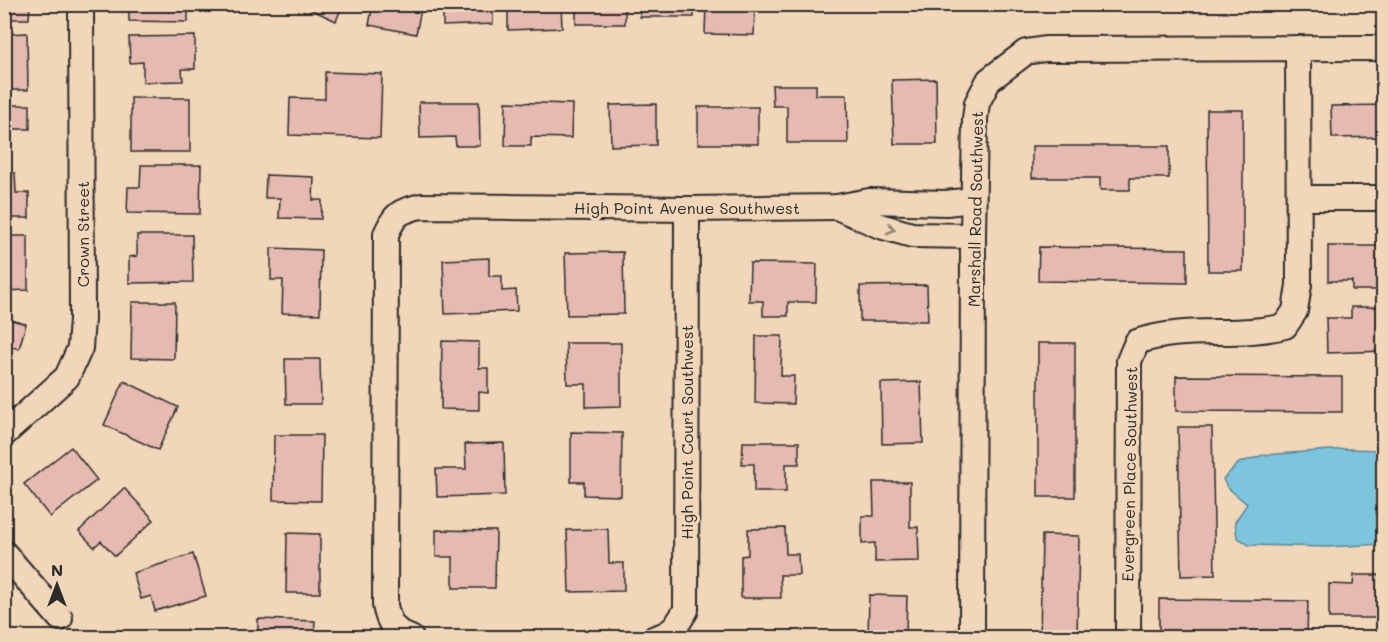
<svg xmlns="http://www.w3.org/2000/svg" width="1388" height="642" font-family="Mali,sans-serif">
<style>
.water{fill:#7cc5dd;stroke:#5c8796;stroke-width:1.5}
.building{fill:#e5bab1;stroke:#2b2b2b;stroke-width:1.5}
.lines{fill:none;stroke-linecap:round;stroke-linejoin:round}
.minor-casing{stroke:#2b2b2b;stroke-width:28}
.minor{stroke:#f2d6b9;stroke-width:24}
.oneway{stroke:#8e8072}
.labels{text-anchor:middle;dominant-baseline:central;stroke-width:6;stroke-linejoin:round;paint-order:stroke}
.street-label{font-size:16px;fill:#2b2b2b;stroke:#f2d6b9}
</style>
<rect width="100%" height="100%" fill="#f2d6b9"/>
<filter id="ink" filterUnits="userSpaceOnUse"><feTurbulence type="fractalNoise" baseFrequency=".0167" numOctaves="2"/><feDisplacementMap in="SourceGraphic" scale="12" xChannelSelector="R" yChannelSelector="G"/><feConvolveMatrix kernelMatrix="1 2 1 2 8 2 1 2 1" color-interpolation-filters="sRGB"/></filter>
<g filter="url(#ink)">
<path class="water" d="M1345,449L1383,450V544L1327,547L1249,545L1237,537L1235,522L1247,504L1227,487L1223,479L1239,463L1263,455Z"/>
<g class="building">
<path d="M4,4H30L29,19H4Z"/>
<path d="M129,4H188V22L129,21Z"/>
<path d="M299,4H343L336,21Z"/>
<path d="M373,4H422L416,34L369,25Z"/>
<path d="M443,4H493V24L443,26Z"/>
<path d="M508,4H561L562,28L508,30Z"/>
<rect x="576" y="4" width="49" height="20"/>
<rect x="640" y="4" width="54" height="13"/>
<path d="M706,4H755L754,35L705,34Z"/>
<path d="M1077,4H1124V8L1077,6Z"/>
<path d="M27,33L28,90H4V34Z"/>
<path d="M195,36V69H182L183,81L143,82V62L130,63L129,37Z"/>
<path d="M325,72L382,74L380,138L289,135L290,98L325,99Z"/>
<path d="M936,79L937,144H894L892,80Z"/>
<path d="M772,85H816V95H847L848,143H787V106H773Z"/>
<rect x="131" y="98" width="59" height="54"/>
<path d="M419,102H479L480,146H456L455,137L420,138Z"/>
<path d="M506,102L572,104L571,138L531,137V146H505Z"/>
<path d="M656,104V145L611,146L610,105Z"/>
<path d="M4,105H30V129H10L9,152H4Z"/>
<path d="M1384,105V137L1332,138L1331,106Z"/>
<rect x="698" y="107" width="60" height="37"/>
<path d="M1207,110H1243V271H1208Z"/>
<path d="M1032,146H1169V178H1130V190H1100V178H1032Z"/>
<path d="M141,165H201L200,214L127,213L128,187H140Z"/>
<path d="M4,173H15L16,193H29V218H4Z"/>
<path d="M266,175L314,177L313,200H322L321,219L279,218L280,198H265Z"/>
<path d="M137,235H192L193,282L129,283V257L137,256Z"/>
<path d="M4,236H28V290L4,291Z"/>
<path d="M1328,246H1384V284H1381V290H1352V281H1328Z"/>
<path d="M1039,247L1187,249V283L1038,281Z"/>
<path d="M271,248L321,250L320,314L282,313L283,280H271Z"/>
<path d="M623,252L624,314L567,315L565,253Z"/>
<path d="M489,258V276H502V291L516,290L517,311L445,314L443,260Z"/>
<path d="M750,263L817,264L816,302H788V316H763V301H749Z"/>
<path d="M927,285L928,321H860V286Z"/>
<path d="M132,302H175L174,359L131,358Z"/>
<path d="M1351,307H1380V317H1384V351L1327,353L1326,318H1351Z"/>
<path d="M4,318L26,324L19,349L6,345L4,353Z"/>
<path d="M756,336H782L781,376H794L793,404L755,403Z"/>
<path d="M442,341L479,342V368H488V393L479,392V410L441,409Z"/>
<path d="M566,343H621V406L586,407V384H567Z"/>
<rect x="1038" y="343" width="37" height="154"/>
<path d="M285,359H320L321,404H286Z"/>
<path d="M1176,376L1342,377V412L1176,411Z"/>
<path d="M124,381L178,407L158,450L104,425Z"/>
<path d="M921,382L923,443L882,444L881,383Z"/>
<path d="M1178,427H1212L1215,575L1181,576Z"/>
<path d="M571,432L622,433L621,496L584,495V482H571Z"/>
<path d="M274,435H322L321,501L273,500Z"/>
<path d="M743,442H799V464H786V492H754V464H742Z"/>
<path d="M504,443L505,495L437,497L436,469H466L465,444Z"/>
<path d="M71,447L97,480L50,517L24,484Z"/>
<path d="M873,482H910V527H918L919,561L875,562V543L862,544V516H874Z"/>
<path d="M124,488L154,520L115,556L101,541L94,547L79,531Z"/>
<path d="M785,528L786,554H798L799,575H780L781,598H741V556L748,555V529Z"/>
<path d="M608,529L609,563H624V591L569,592L567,530Z"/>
<path d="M436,530L496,531L495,588H453V557H436Z"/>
<path d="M287,533L320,534V593H286Z"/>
<path d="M1042,535L1079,536L1077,638H1040Z"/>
<path d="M193,554L206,596L155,611L151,596L141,599L133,573Z"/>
<path d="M1354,575H1382L1384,618H1329V584L1353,585Z"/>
<path d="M869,595L907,596L906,633H920V638H868Z"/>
<path d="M1159,599L1308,601L1307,635L1159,634Z"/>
<path d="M258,619L315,621L314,638H258Z"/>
</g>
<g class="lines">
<g class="minor-casing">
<g id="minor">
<path d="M1299,198H1384"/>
<path d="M837,207L880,226L912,235L973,236"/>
<path d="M4,434L67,377L80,348L82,319L81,4"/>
<path d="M4,553L60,618"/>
<path d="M411,638C394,632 388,622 385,605L386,234C396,213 398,212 421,206L687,209L837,207L869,201L946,203L973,200"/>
<path d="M655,638C674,633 676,626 686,610L687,209"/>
<path d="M972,638L973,236L975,119L977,103L989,80L1026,52L1045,49L1384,48"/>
<path d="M1128,638L1129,361L1137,342C1184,325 1237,338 1285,326L1295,311L1299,285L1298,48"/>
</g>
</g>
<use href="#minor" class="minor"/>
</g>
<defs><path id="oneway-chevron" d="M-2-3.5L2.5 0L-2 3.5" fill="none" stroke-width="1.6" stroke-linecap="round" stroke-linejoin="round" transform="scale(1.5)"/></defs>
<use class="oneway" href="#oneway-chevron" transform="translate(891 229) rotate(15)"/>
</g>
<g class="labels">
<g class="street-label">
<text x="687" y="207">High Point Avenue Southwest</text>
<text transform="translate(975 209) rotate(-89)">Marshall Road Southwest</text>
<text transform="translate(82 234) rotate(-90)">Crown Street</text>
<text transform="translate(686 432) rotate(-90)">High Point Court Southwest</text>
<text transform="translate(1129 474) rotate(-89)">Evergreen Place Southwest</text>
</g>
</g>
<rect width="1388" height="642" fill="none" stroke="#f2d6b9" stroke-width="24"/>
<rect x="12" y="12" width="1364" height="618" fill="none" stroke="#2b2b2b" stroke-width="2" filter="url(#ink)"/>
<g transform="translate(57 585)" stroke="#f2d6b9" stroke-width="4.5" paint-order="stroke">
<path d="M0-4.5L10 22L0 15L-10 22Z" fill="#2b2b2b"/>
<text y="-9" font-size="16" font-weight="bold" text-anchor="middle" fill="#2b2b2b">N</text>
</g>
</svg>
